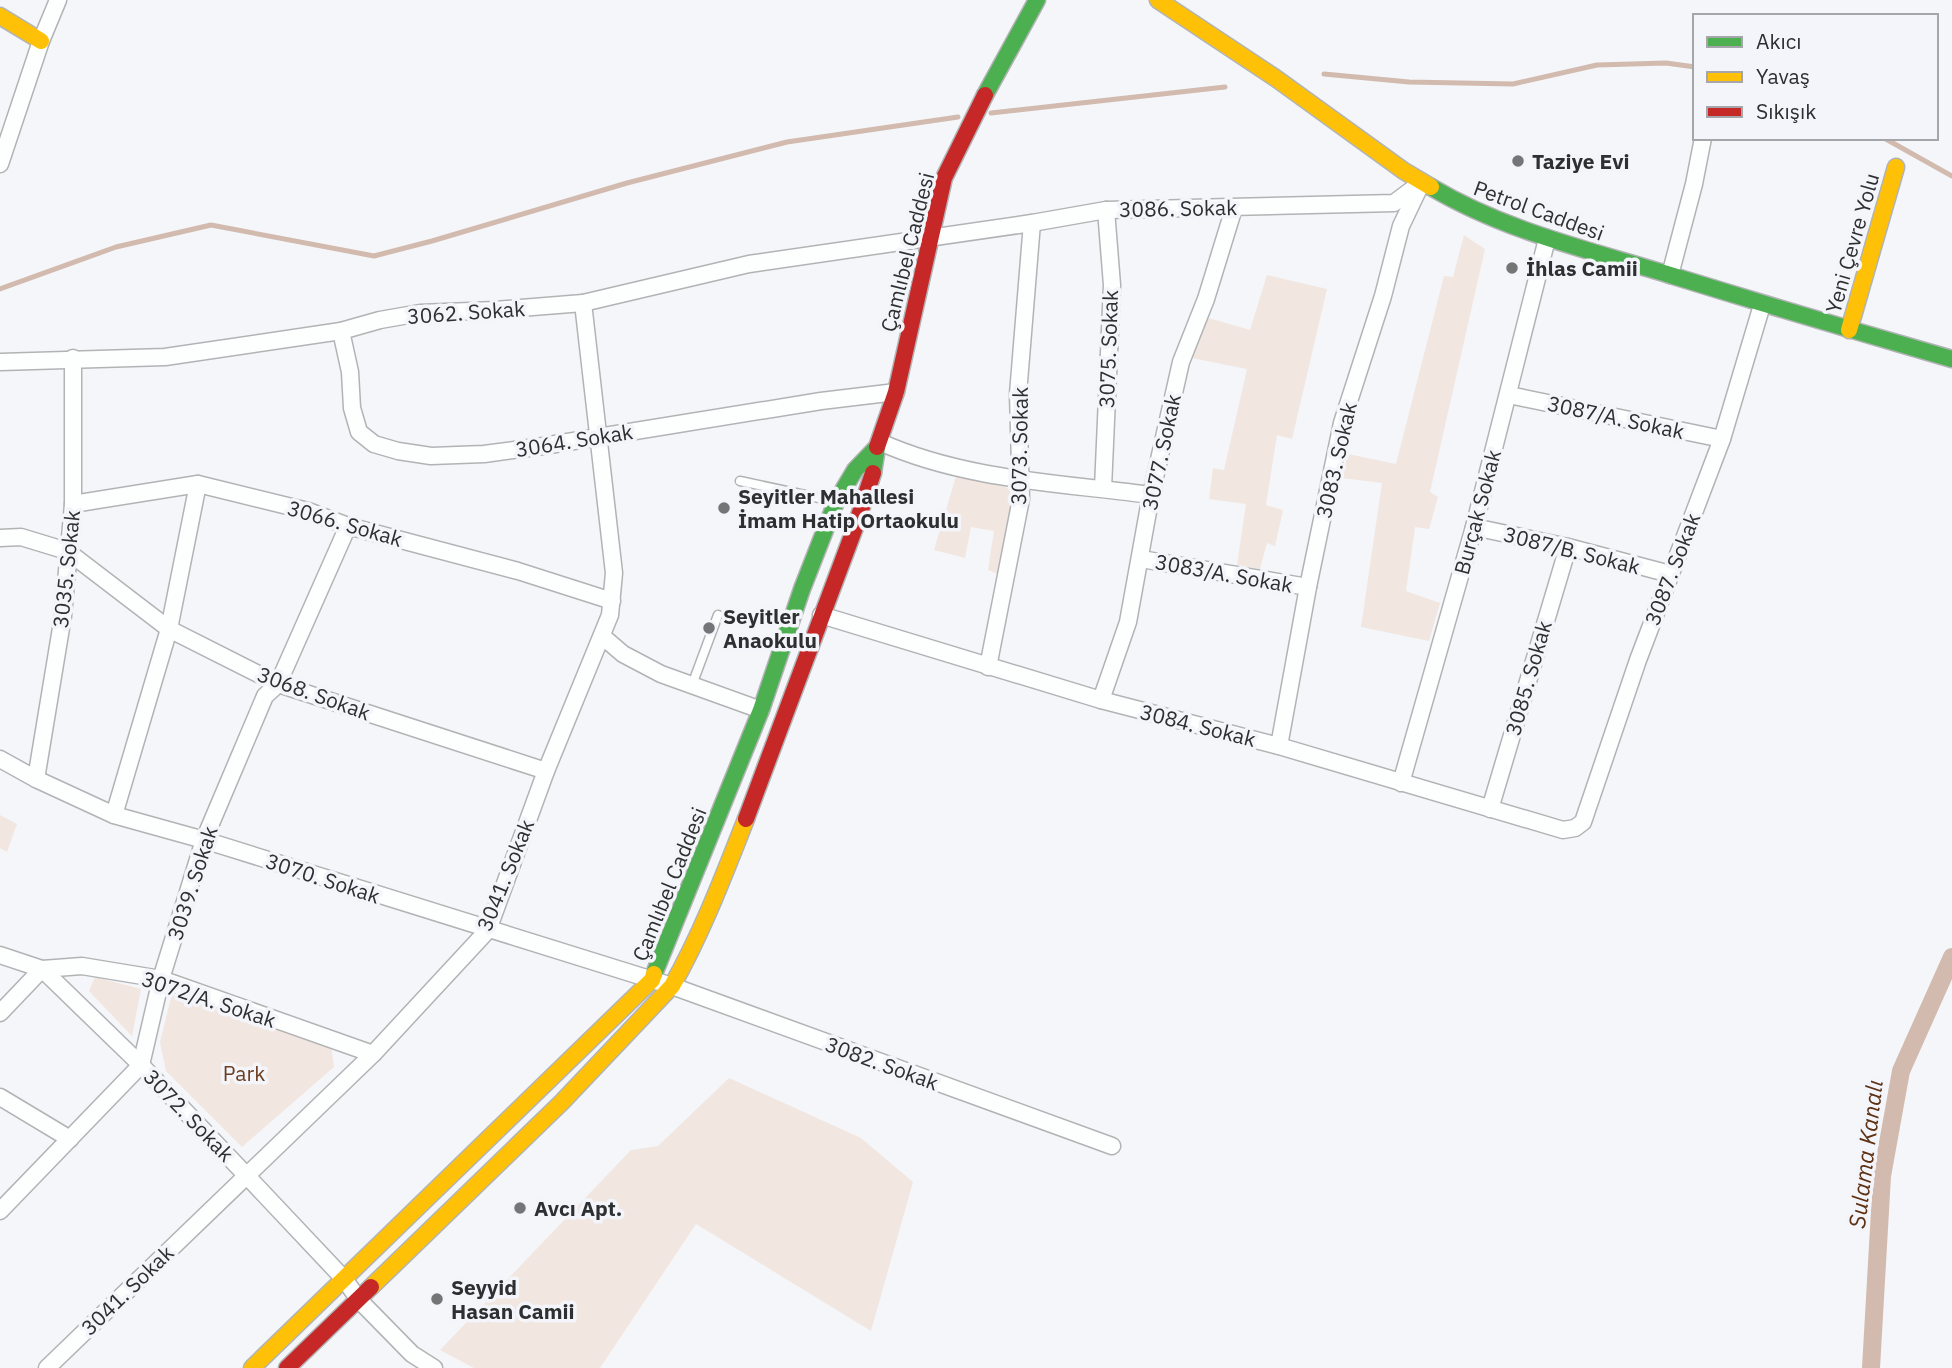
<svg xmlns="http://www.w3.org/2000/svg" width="1952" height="1368" font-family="'IBM Plex Sans',sans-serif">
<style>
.green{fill:#f2e6e0}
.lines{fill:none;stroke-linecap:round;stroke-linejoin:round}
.stream{stroke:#d2baae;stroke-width:5}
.canal{stroke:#d2baae;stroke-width:18}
.lane-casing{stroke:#b2b3b5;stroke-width:11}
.street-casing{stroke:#b2b3b5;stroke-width:19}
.fast-casing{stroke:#b2b3b5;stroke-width:19}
.slow-casing{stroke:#b2b3b5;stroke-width:19}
.jam-casing{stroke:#b2b3b5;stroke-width:19}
.lane{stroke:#fdfefe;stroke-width:8}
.street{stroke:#fdfefe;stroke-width:16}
.fast{stroke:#4caf50;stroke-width:16}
.slow{stroke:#ffc107;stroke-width:16}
.jam{stroke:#c62828;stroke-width:16}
.poi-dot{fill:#737577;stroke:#f3f5fa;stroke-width:2.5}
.labels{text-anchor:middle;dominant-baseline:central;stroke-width:7;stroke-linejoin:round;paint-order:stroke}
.poi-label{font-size:21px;font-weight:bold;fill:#2e2f31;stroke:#f3f5fa;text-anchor:start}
.street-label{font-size:21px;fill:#2e2f31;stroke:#f3f5fa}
.park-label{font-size:21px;fill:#6d3d20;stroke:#f3f5fa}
.water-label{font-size:23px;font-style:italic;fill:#5f3113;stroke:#f3f5fa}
</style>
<rect width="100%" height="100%" fill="#f4f6f9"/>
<g class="green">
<path d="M1464,235L1485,249L1430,492L1438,497L1429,529L1415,527L1406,591L1440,603L1429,641L1361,627L1382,483L1342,478L1348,454L1396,464L1444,276L1453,277Z"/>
<path d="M1267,275L1327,289L1292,439L1277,435L1266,505L1283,510L1275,546L1267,543L1260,569L1237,565L1246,504L1209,499L1213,468L1224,470L1247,369L1192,358L1205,317L1250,330Z"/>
<path d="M957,473L1004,486L1012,491L1013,509L998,574L988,570L994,531L971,527L965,558L934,550Z"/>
<path d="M0,815L17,824L7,852L0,848Z"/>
<path d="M95,977L141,989L132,1036L89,991Z"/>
<path d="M172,994L331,1045L334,1067L242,1147L166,1071L160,1042Z"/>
<path d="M729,1078L861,1138L913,1182L871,1331L696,1224L600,1368H474L440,1350L631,1150L658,1146Z"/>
</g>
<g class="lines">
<g class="stream">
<path d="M1324,74L1409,82L1513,84L1597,65L1666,63L1695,67"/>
<path d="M991,113L1225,87"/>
<path d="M1884,138L1952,176"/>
<path d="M0,289L116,247L211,225L374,256L432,241L627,183L787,142L958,117"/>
</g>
<path class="canal" d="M1871,1368L1882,1176L1901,1071L1952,957"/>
<g class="lane-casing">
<g id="lane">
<path d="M740,481L833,501"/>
<path d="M692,685L718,615"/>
</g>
</g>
<g class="street-casing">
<g id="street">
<path d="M0,164L41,41L58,0"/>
<path d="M1670,275L1694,184L1703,138"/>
<path d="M341,331L350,372L352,408L359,432L374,444L398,451L431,456L484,454L543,446L821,401L896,392"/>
<path d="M0,362L165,357L341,331L380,320L420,313L495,310L583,303L749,264L1032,223L1106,210L1394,203L1422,182"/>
<path d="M1509,395L1722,439"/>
<path d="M880,442C964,480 1061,483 1151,495"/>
<path d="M1103,488L1112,285L1106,210"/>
<path d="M73,504L198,484L308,511L348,526L518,571L612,601"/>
<path d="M1474,527L1568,547L1670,574"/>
<path d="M0,538L21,537L67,551L169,629L278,684L546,771"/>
<path d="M1141,559L1308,587"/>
<path d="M821,615L1101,700L1279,746L1563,830L1575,828L1583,822L1638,660L1722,439L1762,305"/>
<path d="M602,636L623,654L661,674L761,710"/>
<path d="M988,667L1021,499L1018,394L1032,223"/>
<path d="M1101,700L1128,622L1151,495L1181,362L1206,299L1234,208"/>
<path d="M1279,746L1308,587L1342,423L1383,296L1401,226L1421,184"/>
<path d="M0,759L36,779L114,815L204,840L672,986L1112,1146"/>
<path d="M36,779L63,616L73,504V358"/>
<path d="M1401,783L1474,527L1547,239"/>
<path d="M1490,809L1568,547"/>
<path d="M114,815L169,629L198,484"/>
<path d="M0,955L42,969L141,1065L246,1175L345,1280L359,1300L412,1354L434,1368"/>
<path d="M0,1013L42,969L82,966L161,979L373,1054"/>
<path d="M0,1097L70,1139"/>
<path d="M0,1211L141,1065L161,979L204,840L265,696L278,684L348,526"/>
<path d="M47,1368L373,1054L488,930L546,771L610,615L614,573L583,303"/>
</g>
</g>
<g class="fast-casing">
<g id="fast">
<path d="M985,95L1037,0"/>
<path d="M1431,187C1505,231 1589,250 1670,275C1764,304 1858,332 1952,359"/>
<path d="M654,974L761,710L802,589L836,502L855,470L877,447L873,473"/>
</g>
</g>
<g class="slow-casing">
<g id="slow">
<path d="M1158,0L1274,77L1404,171L1431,187"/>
<path d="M0,16L41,41"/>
<path d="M1849,330L1896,167"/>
<path d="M371,1287L562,1102L672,986C702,933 724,875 746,819"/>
<path d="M252,1368L652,980L654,974"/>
</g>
</g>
<g class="jam-casing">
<g id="jam">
<path d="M877,447L896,392L944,178L985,95"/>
<path d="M746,819L856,525L873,473"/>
<path d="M287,1368L371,1287"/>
</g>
</g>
<use href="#lane" class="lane"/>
<use href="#street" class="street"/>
<use href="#fast" class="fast"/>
<use href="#slow" class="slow"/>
<use href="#jam" class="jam"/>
</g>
<g class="poi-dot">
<circle cx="1518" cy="161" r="7"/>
<circle cx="1512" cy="268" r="7"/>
<circle cx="724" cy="508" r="7"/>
<circle cx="709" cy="628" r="7"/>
<circle cx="520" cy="1208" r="7"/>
<circle cx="437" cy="1299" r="7"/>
</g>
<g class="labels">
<g class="poi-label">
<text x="1532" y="161">Taziye Evi</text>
<text x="1526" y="268">İhlas Camii</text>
<text x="738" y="496">Seyitler Mahallesi<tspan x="738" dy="24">İmam Hatip Ortaokulu</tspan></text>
<text x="723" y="616">Seyitler<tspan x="723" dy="24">Anaokulu</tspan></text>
<text x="534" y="1208">Avcı Apt.</text>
<text x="451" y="1287">Seyyid<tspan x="451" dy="24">Hasan Camii</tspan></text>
</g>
<g class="street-label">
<text transform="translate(1178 208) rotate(-1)">3086. Sokak</text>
<text transform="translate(1539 210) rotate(20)">Petrol Caddesi</text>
<text transform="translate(1852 243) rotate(-74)">Yeni Çevre Yolu</text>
<text transform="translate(907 252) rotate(-76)">Çamlıbel Caddesi</text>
<text transform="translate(466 312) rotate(-4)">3062. Sokak</text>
<text transform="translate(1108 349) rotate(-88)">3075. Sokak</text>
<text transform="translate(1616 417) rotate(12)">3087/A. Sokak</text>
<text transform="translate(574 440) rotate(-9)">3064. Sokak</text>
<text transform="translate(1019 446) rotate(-89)">3073. Sokak</text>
<text transform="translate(1161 452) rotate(-78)">3077. Sokak</text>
<text transform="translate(1336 460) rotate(-77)">3083. Sokak</text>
<text transform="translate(1477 512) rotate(-75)">Burçak Sokak</text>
<text transform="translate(345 523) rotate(16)">3066. Sokak</text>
<text transform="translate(1572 550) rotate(14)">3087/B. Sokak</text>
<text transform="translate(66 569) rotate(-84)">3035. Sokak</text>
<text transform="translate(1672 569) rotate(-69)">3087. Sokak</text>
<text transform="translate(1224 573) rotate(10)">3083/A. Sokak</text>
<text transform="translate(1528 678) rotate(-74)">3085. Sokak</text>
<text transform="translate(314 693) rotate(20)">3068. Sokak</text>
<text transform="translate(1198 725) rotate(14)">3084. Sokak</text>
<text transform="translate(505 875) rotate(-68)">3041. Sokak</text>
<text transform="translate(323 878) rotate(18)">3070. Sokak</text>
<text transform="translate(192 883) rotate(-72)">3039. Sokak</text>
<text transform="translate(669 884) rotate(-68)">Çamlıbel Caddesi</text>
<text transform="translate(209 999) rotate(18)">3072/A. Sokak</text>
<text transform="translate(882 1063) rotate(20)">3082. Sokak</text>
<text transform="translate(189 1115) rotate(46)">3072. Sokak</text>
<text transform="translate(127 1290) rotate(-44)">3041. Sokak</text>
</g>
<g class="park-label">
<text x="244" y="1073">Park</text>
</g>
<g class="water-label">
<text transform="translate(1865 1154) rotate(-83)">Sulama Kanalı</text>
</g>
</g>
<rect x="1693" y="14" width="245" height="126" fill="#f3f5fa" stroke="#a4a6aa" stroke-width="2"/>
<rect x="1707" y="37" width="35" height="10" fill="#4caf50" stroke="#a4a6aa" stroke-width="2"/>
<text x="1756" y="49" font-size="21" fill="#2e2f31">Akıcı</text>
<rect x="1707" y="72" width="35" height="10" fill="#ffc107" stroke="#a4a6aa" stroke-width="2"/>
<text x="1756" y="84" font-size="21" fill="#2e2f31">Yavaş</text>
<rect x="1707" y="107" width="35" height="10" fill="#c62828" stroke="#a4a6aa" stroke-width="2"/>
<text x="1756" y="119" font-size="21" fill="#2e2f31">Sıkışık</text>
</svg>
